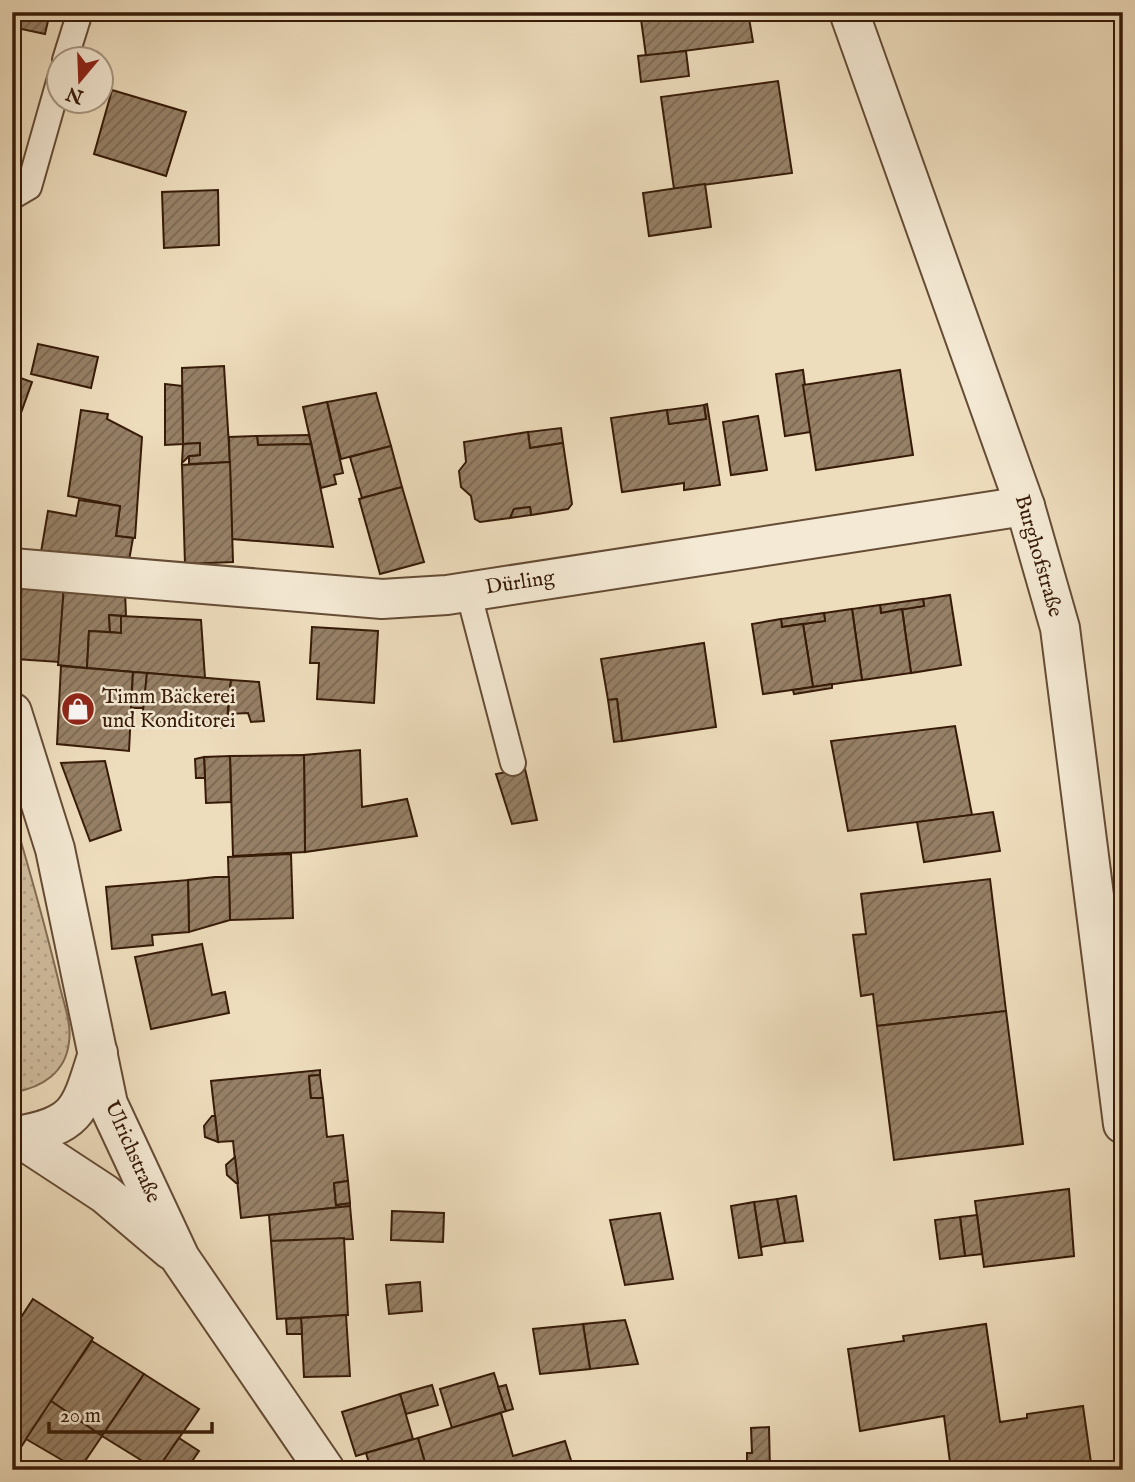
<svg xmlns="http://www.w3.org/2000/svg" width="1135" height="1482" font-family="'IM FELL English',serif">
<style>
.grass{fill:url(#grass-dots);stroke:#836c53;stroke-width:2}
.building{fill:url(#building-hatch);stroke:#371b08;stroke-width:2}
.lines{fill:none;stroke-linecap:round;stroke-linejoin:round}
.service-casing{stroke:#654c35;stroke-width:28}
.minor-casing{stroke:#654c35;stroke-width:42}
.service{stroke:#f4e9d4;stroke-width:24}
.minor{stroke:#f4e9d4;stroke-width:38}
.labels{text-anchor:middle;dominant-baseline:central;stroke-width:5;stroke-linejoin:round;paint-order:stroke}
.street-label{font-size:21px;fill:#371b08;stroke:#f4e9d4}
.poi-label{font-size:21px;fill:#371b08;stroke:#f4e9d4;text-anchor:start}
</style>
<defs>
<pattern id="grass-dots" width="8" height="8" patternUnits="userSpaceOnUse" patternTransform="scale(1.75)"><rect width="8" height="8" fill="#cfbc9e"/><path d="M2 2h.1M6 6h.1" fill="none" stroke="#b2a187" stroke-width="1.8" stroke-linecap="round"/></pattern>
<pattern id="building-hatch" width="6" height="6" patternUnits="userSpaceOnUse" patternTransform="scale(1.75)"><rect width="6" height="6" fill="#968066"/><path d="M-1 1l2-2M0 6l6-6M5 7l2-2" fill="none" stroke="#7b6852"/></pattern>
</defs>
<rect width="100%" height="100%" fill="#eeddbd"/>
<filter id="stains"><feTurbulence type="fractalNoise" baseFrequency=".00286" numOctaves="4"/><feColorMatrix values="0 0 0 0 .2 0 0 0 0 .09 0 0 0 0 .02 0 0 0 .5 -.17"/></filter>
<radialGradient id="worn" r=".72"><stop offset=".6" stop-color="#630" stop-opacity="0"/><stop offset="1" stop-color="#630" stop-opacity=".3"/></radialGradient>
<path class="grass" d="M12,811C29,868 45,925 59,983C63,1002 72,1023 69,1042C66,1072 42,1088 14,1092Z"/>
<g class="building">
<path d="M12,12H50L45,34L12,27Z"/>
<path d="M640,12H748L753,42L646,56Z"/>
<path d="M686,51L689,76L641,82L638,56Z"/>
<path d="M778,81L792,173L674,189L661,97Z"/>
<path d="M112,90L186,112L166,176L94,154Z"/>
<path d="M705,184L711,227L649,236L643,193Z"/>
<path d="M218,190L219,245L164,248L162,192Z"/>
<path d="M38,344L98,357L91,388L31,374Z"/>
<path d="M224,366L230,462L189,464V456L200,455V443L183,444L182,368Z"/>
<path d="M803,370L811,432L785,436L776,374Z"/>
<path d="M900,370L913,455L816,470L803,385Z"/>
<path d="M12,375L32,382L12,438Z"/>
<path d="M165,384L182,386L183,444L165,445Z"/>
<path d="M376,393L391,446L341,459L327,402Z"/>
<path d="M327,402L343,473L334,475L336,484L321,488L303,407Z"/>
<path d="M707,404L720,485L684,490V483L622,492L611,418L667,410L669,424L706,419L704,405Z"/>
<path d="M704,405L706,419L669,424L667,410Z"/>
<path d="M81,410L108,414L107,419L142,437L135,538L116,536L120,506L68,496Z"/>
<path d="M758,416L767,470L731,475L723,422Z"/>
<path d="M561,428L563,443L530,448L528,432Z"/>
<path d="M528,432L530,448L563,443L572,504L568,509L531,515L530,507L514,509L510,518L480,522L475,519L471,496L461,487L459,471L466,462L464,442Z"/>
<path d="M309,435L311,444L258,445L257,436Z"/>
<path d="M257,436L258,445L311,444L333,547L232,539L229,437Z"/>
<path d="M200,443V455L189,456L182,463L183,444Z"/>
<path d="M391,446L402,487L362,498L350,457Z"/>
<path d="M230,462L233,562L185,564L182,465Z"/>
<path d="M402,487L424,562L380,574L359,499Z"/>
<path d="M79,500L120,506L116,536L133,538L128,566L41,552L48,511L76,516Z"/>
<path d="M530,507L531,515L510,518L514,509Z"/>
<path d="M22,583L64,586L59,662L16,659Z"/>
<path d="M64,586L125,591L126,616L109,615L110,632L89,631L87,668L58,665Z"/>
<path d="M950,595L961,665L911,673L902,609L924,606L923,599Z"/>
<path d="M923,599L924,606L881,613L880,605Z"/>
<path d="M880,605L881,613L902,609L911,673L862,680L852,609Z"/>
<path d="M852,609L862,680L813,687L803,624L825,621L824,613Z"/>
<path d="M824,613L825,621L782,627L781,619Z"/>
<path d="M109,615L121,616V633L110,632Z"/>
<path d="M121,616L201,620L205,678L87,668L89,631L121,633Z"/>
<path d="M781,619L782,627L803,624L813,687L763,694L752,624Z"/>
<path d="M312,627L378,631L374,703L317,699L319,663H310Z"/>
<path d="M704,643L716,727L622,741L617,699L608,700L601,659Z"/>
<path d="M61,666L133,672L129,751L57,744Z"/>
<path d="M133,672L147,673L144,708H131Z"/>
<path d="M147,673L231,680L226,728L142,720Z"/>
<path d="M231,680L259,682L264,721L251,722L248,713L228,714Z"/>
<path d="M832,684V688L794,694L793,690Z"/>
<path d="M617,699L622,741L614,742L608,700Z"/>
<path d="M955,726L972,815L848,831L831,741Z"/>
<path d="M360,750L362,807L407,799L417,836L305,852L304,755Z"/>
<path d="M304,755L305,852L233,856L230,756Z"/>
<path d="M230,756L231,802L206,803L204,757Z"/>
<path d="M204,757L205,778H196L195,759Z"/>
<path d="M105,761L121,830L90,841L61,763Z"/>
<path d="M525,769L537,820L512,824L496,774Z"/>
<path d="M993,812L1000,851L924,862L917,822Z"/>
<path d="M291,854L293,918L230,920L228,857Z"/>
<path d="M215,877H229L230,920L189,932L188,880Z"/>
<path d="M990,879L1006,1011L877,1026L873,994L861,996L853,935L866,934L861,894Z"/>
<path d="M188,880L189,932L152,935L153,945L112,949L106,887Z"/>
<path d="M202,944L212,995L225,992L229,1013L151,1029L135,957Z"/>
<path d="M1006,1011L1023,1144L894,1160L877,1026Z"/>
<path d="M320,1070V1075L309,1076L311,1098H323L327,1137L343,1135L348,1181L334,1183L336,1205L350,1203V1206L241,1218L233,1141L218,1142L211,1081Z"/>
<path d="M320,1075L323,1098H311L309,1076Z"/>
<path d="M212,1116H215L218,1142L205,1137L204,1126Z"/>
<path d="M235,1157L238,1183H236L227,1175L226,1165Z"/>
<path d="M348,1181L350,1203L336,1205L334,1183Z"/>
<path d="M1069,1189L1074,1256L984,1267L975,1201Z"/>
<path d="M796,1196L803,1241L785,1243L777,1199Z"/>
<path d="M777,1199L785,1243L761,1247L754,1202Z"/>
<path d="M754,1202L762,1255L739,1258L731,1206Z"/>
<path d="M350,1206L353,1239L271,1241L269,1215Z"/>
<path d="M392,1211L444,1213L443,1242L391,1240Z"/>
<path d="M660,1213L673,1279L625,1285L610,1220Z"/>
<path d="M977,1215L982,1254L965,1256L960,1217Z"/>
<path d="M960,1217L965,1256L940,1259L935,1220Z"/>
<path d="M344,1238L348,1315L277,1319L271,1241Z"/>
<path d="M420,1282L422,1311L389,1314L386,1285Z"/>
<path d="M33,1299L93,1338L15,1456L12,1454V1331Z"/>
<path d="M346,1315L350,1376L304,1377L301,1318Z"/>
<path d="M301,1318L302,1334H287L286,1319Z"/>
<path d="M625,1320L638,1364L590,1369L583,1324Z"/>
<path d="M583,1324L590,1369L540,1374L533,1329Z"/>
<path d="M986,1324L1000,1422L1027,1418V1414L1083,1406L1092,1470H951L944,1416L860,1431L848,1349L904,1341L903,1336Z"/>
<path d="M92,1341L144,1374L102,1436L51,1401Z"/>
<path d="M494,1373L506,1411L452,1428L440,1389Z"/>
<path d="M144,1374L199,1409L157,1470L102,1436Z"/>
<path d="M432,1385L438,1405L406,1414L400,1394Z"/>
<path d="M506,1385L513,1409L506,1411L498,1387Z"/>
<path d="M400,1394L413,1439L356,1456L342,1412Z"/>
<path d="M51,1401L102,1436L79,1470L26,1439Z"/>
<path d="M501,1413L513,1456L565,1441L574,1470H427L418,1438Z"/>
<path d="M769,1427L770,1470L747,1468V1453H752L751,1428Z"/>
<path d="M179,1438L199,1451L186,1470H157Z"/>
<path d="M418,1438L427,1470H371L366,1453Z"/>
</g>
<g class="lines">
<g class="service-casing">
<g id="service">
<path d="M65,60L80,12"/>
<path d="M12,197L29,187L60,78"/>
<path d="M468,591L513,763"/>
</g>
</g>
<g class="minor-casing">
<g id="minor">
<path d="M849,12L1025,506L1060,628L1123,1124"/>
<path d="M12,568L382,599L447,595L1025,506"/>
<path d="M12,712L55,849L108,1104L180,1258L325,1470"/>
<path d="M12,1133L105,1194L171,1250"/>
<path d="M17,1136C79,1125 80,1110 98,1053"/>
</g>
</g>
<use href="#service" class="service"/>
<use href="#minor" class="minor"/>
</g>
<defs>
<g id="shop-disc" transform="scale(1.75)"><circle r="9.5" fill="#8f2418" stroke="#f4e9d4"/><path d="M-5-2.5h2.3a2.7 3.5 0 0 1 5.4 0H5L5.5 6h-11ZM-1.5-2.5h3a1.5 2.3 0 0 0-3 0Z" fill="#fff"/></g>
</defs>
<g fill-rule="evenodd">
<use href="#shop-disc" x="78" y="709"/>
</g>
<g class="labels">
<g class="street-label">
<text transform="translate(1038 556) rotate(74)">Burghofstraße</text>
<text transform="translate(520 583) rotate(-9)">Dürling</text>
<text transform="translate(132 1152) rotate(66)">Ulrichstraße</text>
</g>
<g class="poi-label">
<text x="102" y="697">Timm Bäckerei<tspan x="102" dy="24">und Konditorei</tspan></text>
</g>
</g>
<rect width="1135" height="1482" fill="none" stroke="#eeddbd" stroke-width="42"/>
<rect x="14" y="14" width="1107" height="1454" fill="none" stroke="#371b08" stroke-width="3.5"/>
<rect x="21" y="21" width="1093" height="1440" fill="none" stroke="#371b08" stroke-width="2"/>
<g transform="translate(80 80) rotate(199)"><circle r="33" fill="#f4e9d4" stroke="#a89782" stroke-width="2"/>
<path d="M0-5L12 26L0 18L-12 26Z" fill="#8f2418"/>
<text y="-10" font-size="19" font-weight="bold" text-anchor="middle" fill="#371b08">N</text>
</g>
<path d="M49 1422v10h163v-10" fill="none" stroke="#371b08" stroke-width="3.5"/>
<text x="60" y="1422" font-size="21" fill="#371b08" stroke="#f4e9d4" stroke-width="5" paint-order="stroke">20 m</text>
<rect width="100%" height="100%" filter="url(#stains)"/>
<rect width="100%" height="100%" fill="url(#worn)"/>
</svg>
